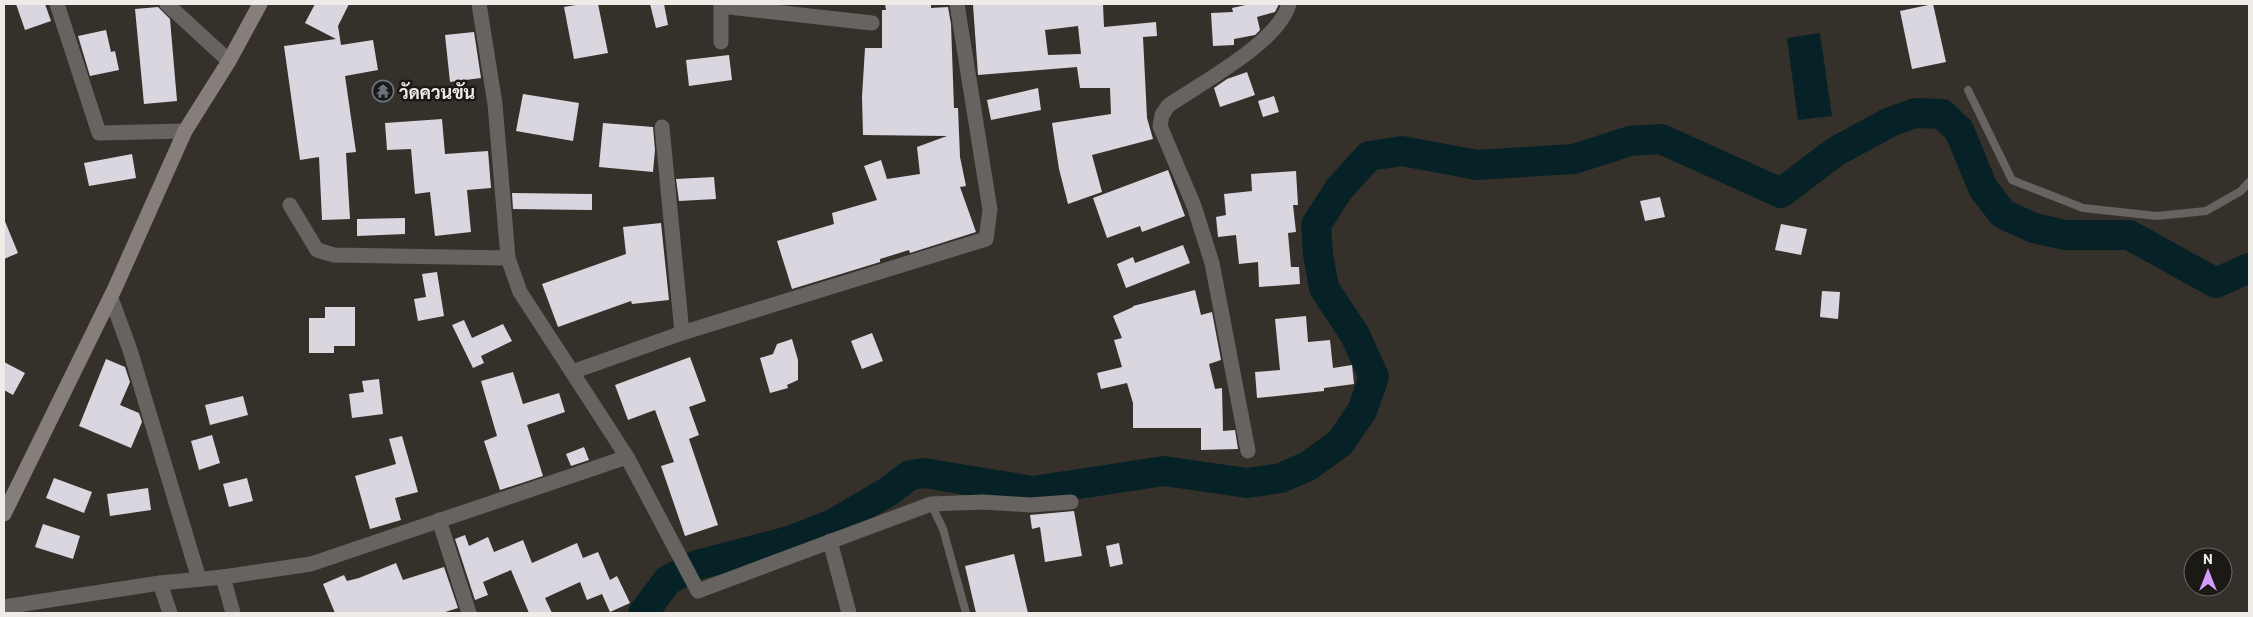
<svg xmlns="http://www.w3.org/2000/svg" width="2253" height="617" font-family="Georgia,Sarabun,serif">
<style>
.water{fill:#072227}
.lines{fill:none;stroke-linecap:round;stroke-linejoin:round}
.river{stroke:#072227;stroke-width:30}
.building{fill:#d9d6df;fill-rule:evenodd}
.lane{stroke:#676361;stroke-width:8}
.street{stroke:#676361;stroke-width:15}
.secondary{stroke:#857e7b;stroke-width:15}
.labels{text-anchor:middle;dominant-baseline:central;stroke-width:5;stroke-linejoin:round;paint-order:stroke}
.poi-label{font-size:18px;font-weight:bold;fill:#efece8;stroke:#1b1916;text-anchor:start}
</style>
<rect width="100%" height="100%" fill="#35312a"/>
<path class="water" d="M1820,33L1832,116L1798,120L1787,38Z"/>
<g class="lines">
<path class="river" d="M643,613L668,580L697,565L789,541L833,524L889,491L910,475L924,473L1033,491L1164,471L1247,483L1281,478L1308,466L1340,443L1362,411L1374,377L1355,335L1324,288L1318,254L1316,225L1339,189L1369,156L1402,151L1477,165L1574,159L1630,141L1661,139L1781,193L1835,152L1890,122L1915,113L1942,114L1959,130L1983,188L2003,214L2034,228L2065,235H2129L2216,283L2249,268"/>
</g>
<g class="building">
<path d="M16,4H45L51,21L25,30Z"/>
<path d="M315,4H349L338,26L341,45L373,40L378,70L345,76L356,152L346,153L350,219L322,220L319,157L300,160L284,46L336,39L305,23Z"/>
<path d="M582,4H598L608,53L574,59L564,7Z"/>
<path d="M650,4H664L668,25L656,28Z"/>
<path d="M885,4H931V8L948,7L951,24L954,108H958L960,157L966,186L960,187L976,232L910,253L909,250L880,259V262L792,289L777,241L834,224L832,213L877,200L864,166L881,160L887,179L920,174L917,147L947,136L863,135L862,97L865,48H882V10H886Z"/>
<path d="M983,4H1103L1104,27L1156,22L1157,36L1143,37L1147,118L1153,139L1092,155L1102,192L1068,204L1059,169L1052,123L1111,114L1110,88H1080L1077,67L978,75L973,5ZM1078,26L1081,54L1048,55L1045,30Z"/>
<path d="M1250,4H1279L1275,12L1257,17L1260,30L1255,35L1234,39V45L1213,46L1211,13L1233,12L1232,8Z"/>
<path d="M1933,4L1946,62L1912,69L1900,11Z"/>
<path d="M158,7L170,19L177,101L144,104L135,9Z"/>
<path d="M106,30L111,52L115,51L119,70L90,76L78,36Z"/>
<path d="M474,32L481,78L450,82L445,35Z"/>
<path d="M729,55L732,80L689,86L686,60Z"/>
<path d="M1247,72L1255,95L1220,107L1214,88L1227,79Z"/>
<path d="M1038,88L1041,110L991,120L987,100Z"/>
<path d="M523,94L579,103L573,141L516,131Z"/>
<path d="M1274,96L1279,112L1263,117L1258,101Z"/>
<path d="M442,119L445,154L488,151L491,188L467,190L471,232L435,236L430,192L415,194L411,149L387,150L385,123Z"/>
<path d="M603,123L653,127L655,150L653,172L599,167Z"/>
<path d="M132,154L136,178L89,186L84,163Z"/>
<path d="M1168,170L1185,216L1142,232L1140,226L1107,238L1093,198Z"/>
<path d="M1296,171L1298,205H1293L1296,232L1288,233L1291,267H1299L1300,284L1259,287L1258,262L1239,264L1236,235L1218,237L1216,217L1226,215L1224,194L1252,191L1251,174Z"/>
<path d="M714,177L716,199L679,201L676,179Z"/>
<path d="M512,193L592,194V210L513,209Z"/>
<path d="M1660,197L1665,217L1645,221L1640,201Z"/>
<path d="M405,218V234L357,236V219Z"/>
<path d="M4,219L18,253L4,259Z"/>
<path d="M661,223L669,300L632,304L631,301L558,327L542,284L626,254L623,227Z"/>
<path d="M1781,224L1807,229L1801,255L1775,250Z"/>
<path d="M1183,245L1190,263L1126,288L1117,264L1133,257L1135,263Z"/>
<path d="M437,272L444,316L418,321L414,299L426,297L422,274Z"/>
<path d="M1195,290L1201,315L1212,312L1221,360L1209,364L1215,389L1222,388L1223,431L1235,430L1238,449L1201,450V428H1133V403L1127,383L1101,389L1097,373L1122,367L1114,340L1122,338L1113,316L1133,307V306Z"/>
<path d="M1822,291L1840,292L1838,319L1820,317Z"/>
<path d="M325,307H355V346H334V353H309V318H325Z"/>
<path d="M1306,316L1308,342L1330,340L1333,368L1352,365L1354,384L1324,388V391L1257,398L1255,372L1280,370L1275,319Z"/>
<path d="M464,320L472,338L503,324L512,341L481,356L484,363L473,368L452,325Z"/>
<path d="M872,333L883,361L862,369L851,341Z"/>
<path d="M792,339L798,360V380L787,385L788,388L770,393L760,358L773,354L777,344Z"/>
<path d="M690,357L706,401L689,407L699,435L689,439L718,525L685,536L661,466L674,462L655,410L628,420L615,385Z"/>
<path d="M106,359L125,367L130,382L120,405L139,413L142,422L131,448L79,426Z"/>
<path d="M4,362L25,373L13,395L4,390Z"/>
<path d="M513,372L523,404L559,393L565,412L527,425L543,476L500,490L484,441L497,436L481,381Z"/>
<path d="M379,379L383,414L352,418L349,394L364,392L362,381Z"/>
<path d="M243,396L248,415L210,425L205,405Z"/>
<path d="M212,435L220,463L199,470L191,441Z"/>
<path d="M402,436L418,492L395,498L401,520L370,529L355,476L396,464L389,439Z"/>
<path d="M584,447L589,460L571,466L566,454Z"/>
<path d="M54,478L92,492L84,513L46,498Z"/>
<path d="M247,478L253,501L229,507L223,484Z"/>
<path d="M148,488L151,510L110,516L107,494Z"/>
<path d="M1074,511L1082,556L1045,562L1040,527L1032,529L1030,515Z"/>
<path d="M43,524L80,536L73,559L35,547Z"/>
<path d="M465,535L469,546L488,537L494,552L523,540L532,563L577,543L583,558L598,552L610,580L617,576L630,603L610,612L602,594L587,600L580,582L545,598L552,613H529L511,570L483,582L488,595L475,600L455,539Z"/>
<path d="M1119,543L1123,564L1110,567L1106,546Z"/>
<path d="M1014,554L1028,613H976L965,566Z"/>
<path d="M396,563L403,580L444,567L458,608L442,613H335L323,584L344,575L347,581L359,578Z"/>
</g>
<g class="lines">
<g class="lane">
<path d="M1968,90L2012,180L2083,208L2157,216L2206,211L2241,191L2249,182"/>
<path d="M931,504L943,529L966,613"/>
</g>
<g class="street">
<path d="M57,4L99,133L185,131"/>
<path d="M167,4L229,61"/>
<path d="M479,4L495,104L508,258L520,292L572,372"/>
<path d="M957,4L990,210L986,239L682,333L572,372L627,457L698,591L931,504L983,502L1030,505L1071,502"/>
<path d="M721,6L872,23"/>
<path d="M721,42V4"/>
<path d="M662,127L682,333"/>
<path d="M290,205L317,250L334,255L508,258"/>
<path d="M111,298L130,350L199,579"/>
<path d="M1248,451L1212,263L1194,206L1160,126L1162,115L1168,106C1202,82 1278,43 1289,4"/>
<path d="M439,520L469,613"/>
<path d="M830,541L849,613"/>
<path d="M223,577L233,613"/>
<path d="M160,583L170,613"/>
<path d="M4,607L160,583L223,577L311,564L627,457"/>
</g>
<path class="secondary" d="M4,514L115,288L185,131L229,61L260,4"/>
</g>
<defs>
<g id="temple-ring" transform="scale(1.125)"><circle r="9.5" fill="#1b1916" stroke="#6b7280" stroke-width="1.5"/><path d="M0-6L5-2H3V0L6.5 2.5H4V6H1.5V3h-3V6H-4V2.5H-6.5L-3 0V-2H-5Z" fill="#6b7280"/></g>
</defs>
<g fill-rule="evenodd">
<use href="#temple-ring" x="383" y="91"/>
</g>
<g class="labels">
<g class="poi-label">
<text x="399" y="91">วัดควนขัน</text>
</g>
</g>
<rect width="2253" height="617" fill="none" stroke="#efece8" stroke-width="10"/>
<g transform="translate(2208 572)"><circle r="24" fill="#1b1916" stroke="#706d6a"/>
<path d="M0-4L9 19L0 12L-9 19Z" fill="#d49cfb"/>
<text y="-8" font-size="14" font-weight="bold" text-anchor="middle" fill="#efece8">N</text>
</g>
</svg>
